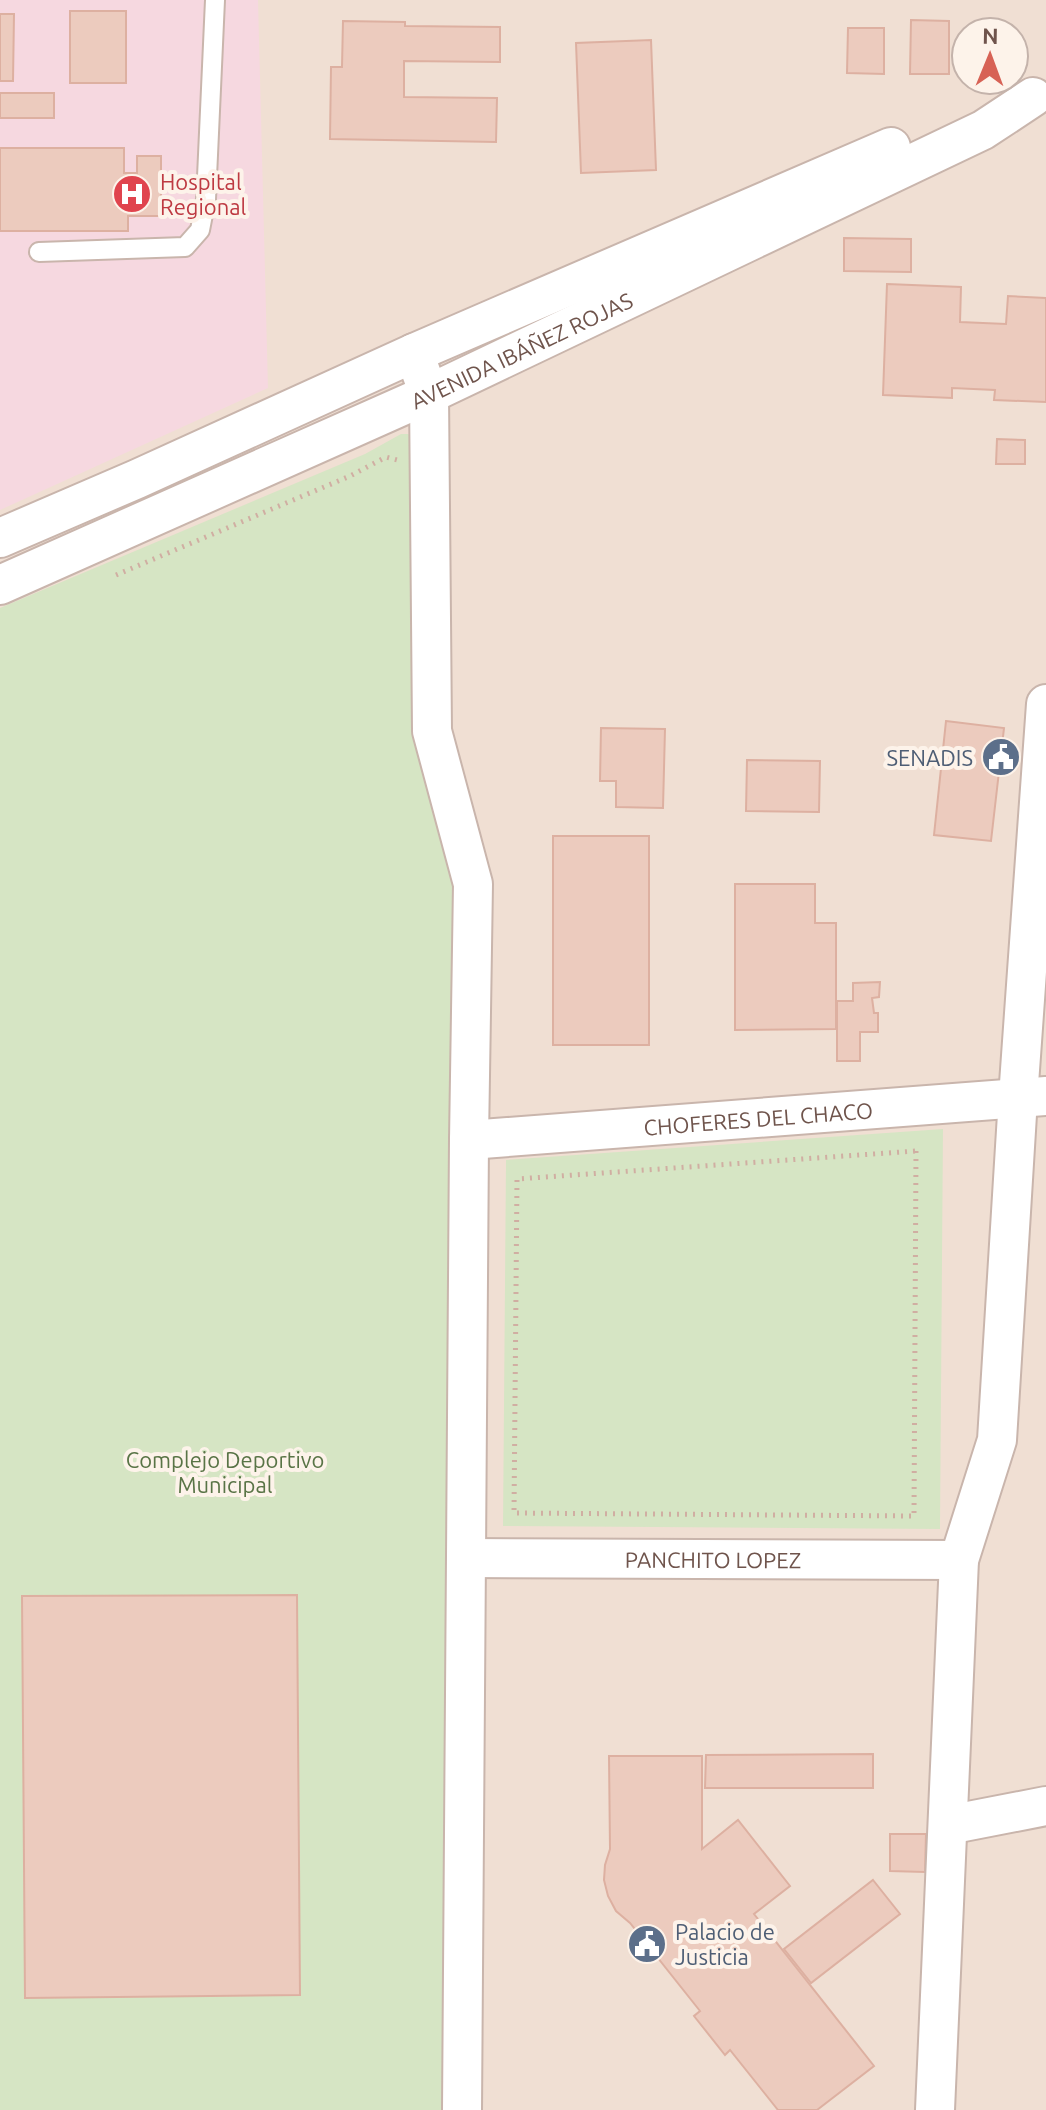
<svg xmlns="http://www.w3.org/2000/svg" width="1046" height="2110" font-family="Ubuntu,sans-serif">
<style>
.residential{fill:#f0dfd3;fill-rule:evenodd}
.medical{fill:#f6d8e0}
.green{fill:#d6e5c4}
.building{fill:#eccbbe;stroke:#ddb0a1;stroke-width:2}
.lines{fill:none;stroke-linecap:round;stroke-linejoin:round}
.service-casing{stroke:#c9b5ac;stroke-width:22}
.minor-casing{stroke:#c9b5ac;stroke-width:42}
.path{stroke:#d0aea2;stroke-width:5;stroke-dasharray:2 6;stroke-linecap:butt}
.service{stroke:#fff;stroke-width:18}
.minor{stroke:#fff;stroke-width:38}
.labels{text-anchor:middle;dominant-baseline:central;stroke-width:8;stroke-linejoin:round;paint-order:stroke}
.health-label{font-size:22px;fill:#be3a42;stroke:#fdf3ea;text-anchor:start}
.street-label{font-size:22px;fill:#6f544c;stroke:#fdf3ea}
.service-label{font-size:22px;fill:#4e5e75;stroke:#fdf3ea;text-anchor:end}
.park-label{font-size:22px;fill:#597446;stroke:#fdf3ea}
</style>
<rect width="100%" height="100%" fill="#f9eee4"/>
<path class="residential" d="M0,0H1046V2110H0ZM966,32H1014V80H966Z"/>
<path class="medical" d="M0,0H258L268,388L0,510Z"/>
<g class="green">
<path d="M401,434H408L416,440L453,834L449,2110H0V608L365,454Z"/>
<path d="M943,1129L940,1529L503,1526L506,1160Z"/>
</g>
<g class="building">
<rect x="70" y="11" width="56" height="72"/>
<path d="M0,14H14L13,81H0Z"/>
<path d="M911,20L949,21V74H910Z"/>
<path d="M343,21L405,22V26L500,27V62L404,61V97L497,98L496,142L330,139L331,67H342Z"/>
<path d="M848,28H884V74L847,73Z"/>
<path d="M651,40L656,170L581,173L576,43Z"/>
<rect x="0" y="93" width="54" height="25"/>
<path d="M0,148H124V173H137V156H161V216H128V231H0Z"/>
<path d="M844,238L911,239V272L844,271Z"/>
<path d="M887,284L961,287L960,322L1006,324L1008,296L1046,298V402L994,400L995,390L952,388V398L883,395Z"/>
<path d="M997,439L1025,440V464H996Z"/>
<path d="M946,721L1004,728L991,841L934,835Z"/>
<path d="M601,728L665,729L663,808L616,807V781H600Z"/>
<path d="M747,760L820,761L819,812L746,811Z"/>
<rect x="553" y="836" width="96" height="209"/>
<path d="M735,884H815V923H836V1029L735,1030Z"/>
<path d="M880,982L879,997L872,998L874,1013H878V1032H860V1061H837V1001H853V983Z"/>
<path d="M297,1595L300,1995L25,1998L22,1596Z"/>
<path d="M873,1754V1788H705L706,1755Z"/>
<path d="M609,1756H702V1849L738,1820L790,1886L754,1914L874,2066L817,2110H778L730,2050L725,2055L694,2016L700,2011L630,1923L616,1911L608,1896L604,1880L605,1865L610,1849Z"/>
<path d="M890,1834H926L925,1872L890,1871Z"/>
<path d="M873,1880L900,1914L811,1983L784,1949Z"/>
</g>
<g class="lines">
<g class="service-casing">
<path id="service" d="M39,252L185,247L200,230L206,199L215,0"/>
</g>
<g class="minor-casing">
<g id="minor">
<path d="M414,353L429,394L432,731L473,884L469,1140L462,2110"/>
<path d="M0,538L137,479L414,353L891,147"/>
<path id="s1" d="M0,585L429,394L983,130L1033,97"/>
<path id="s2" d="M469,1140L1046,1096"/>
<path id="s3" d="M467,1558L959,1560"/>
<path d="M948,1825L1046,1806"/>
<path d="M935,2110L959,1560L997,1440L1018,1098L1046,704"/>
</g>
</g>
<g class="path">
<path d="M116,575L350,476L386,457L397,460"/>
<path d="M916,1151L914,1516L514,1513L517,1179Z"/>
</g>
<use href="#service" class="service"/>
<use href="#minor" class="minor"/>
</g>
<defs>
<g id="hospital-disc" transform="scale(2)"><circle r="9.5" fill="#e0444e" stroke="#fdf3ea"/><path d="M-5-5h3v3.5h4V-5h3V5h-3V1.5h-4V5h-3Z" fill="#fff"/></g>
<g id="civic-disc" transform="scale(2)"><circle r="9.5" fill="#5c6f8a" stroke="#fdf3ea"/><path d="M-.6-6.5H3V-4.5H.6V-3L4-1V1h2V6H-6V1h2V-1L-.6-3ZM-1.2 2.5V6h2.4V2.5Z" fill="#fff"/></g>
</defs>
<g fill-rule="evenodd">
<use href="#hospital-disc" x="132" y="194"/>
<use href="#civic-disc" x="1001" y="757"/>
<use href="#civic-disc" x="647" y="1944"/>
</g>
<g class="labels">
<g class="health-label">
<text x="160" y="181">Hospital<tspan x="160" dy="25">Regional</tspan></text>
</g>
<g class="street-label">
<text stroke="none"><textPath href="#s1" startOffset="572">AVENIDA IBÁÑEZ ROJAS</textPath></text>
<text stroke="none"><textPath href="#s2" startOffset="290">CHOFERES DEL CHACO</textPath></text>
<text stroke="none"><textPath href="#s3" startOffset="246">PANCHITO LOPEZ</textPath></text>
</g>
<g class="service-label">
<text x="973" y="757">SENADIS</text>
<text x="675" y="1931" text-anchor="start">Palacio de<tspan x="675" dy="25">Justicia</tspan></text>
</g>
<g class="park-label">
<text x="225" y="1459">Complejo Deportivo<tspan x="225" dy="25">Municipal</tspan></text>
</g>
</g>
<g transform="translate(990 56) rotate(1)"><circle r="38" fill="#fdf3ea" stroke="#c4b3ab" stroke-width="2"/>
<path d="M0-6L14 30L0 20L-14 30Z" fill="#d76255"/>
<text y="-12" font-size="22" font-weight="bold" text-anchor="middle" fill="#6f544c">N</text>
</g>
</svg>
